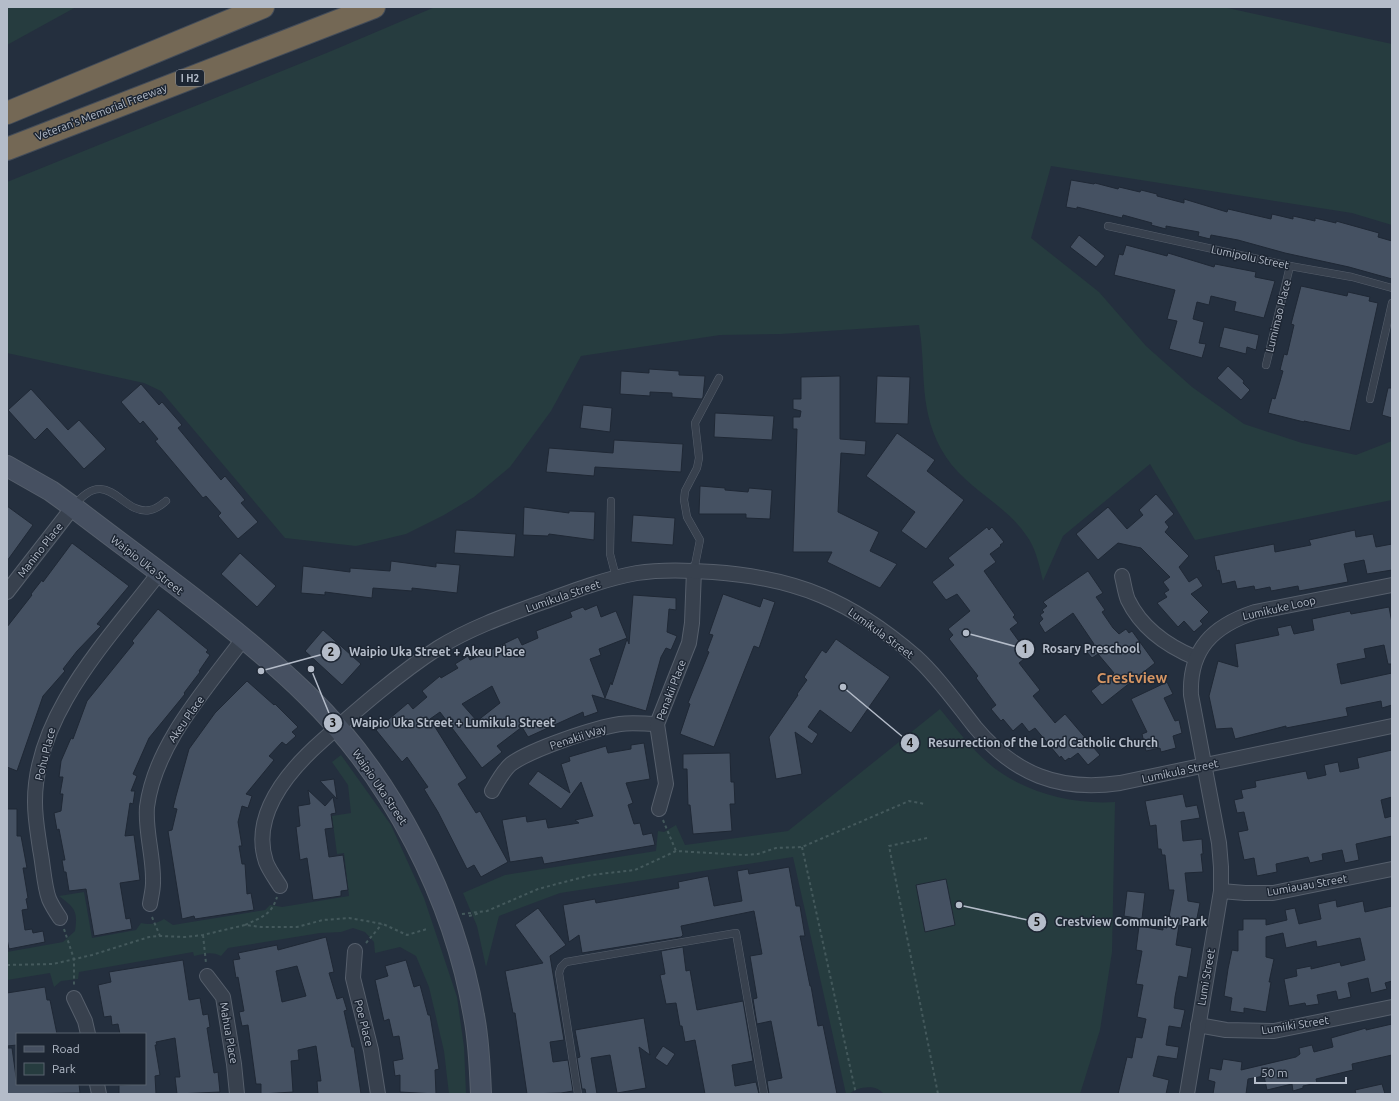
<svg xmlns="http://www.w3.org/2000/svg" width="1399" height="1101" font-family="Ubuntu,sans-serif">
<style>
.green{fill:#263c3f}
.building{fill:#455162;stroke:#1f2835;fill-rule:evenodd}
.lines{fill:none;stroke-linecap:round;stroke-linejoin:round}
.lane-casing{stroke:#565f6c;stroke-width:8}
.street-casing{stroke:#565f6c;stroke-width:16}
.secondary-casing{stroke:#565f6c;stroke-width:22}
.highway-casing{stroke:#434c59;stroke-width:24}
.path{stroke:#44595c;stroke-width:2;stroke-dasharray:3 3;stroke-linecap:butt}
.lane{stroke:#38414e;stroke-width:7}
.street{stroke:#38414e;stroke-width:14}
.secondary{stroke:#465061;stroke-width:20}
.highway{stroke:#746855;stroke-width:22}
.labels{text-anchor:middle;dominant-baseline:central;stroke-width:3;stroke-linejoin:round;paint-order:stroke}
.shield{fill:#1d2633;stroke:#878f9c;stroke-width:1}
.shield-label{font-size:10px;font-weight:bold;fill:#b4bcc9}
.street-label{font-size:11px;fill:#b4bcc9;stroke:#1d2633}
.district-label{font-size:15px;font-weight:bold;fill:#d59563;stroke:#1d2633}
.leader{fill:none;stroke:#b4bcc9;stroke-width:1.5}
.callout-dot{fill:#b4bcc9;stroke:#1d2633;stroke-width:1.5}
.mark-label{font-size:12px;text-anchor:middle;font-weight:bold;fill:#111}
.callout-label{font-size:12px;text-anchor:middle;font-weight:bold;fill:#b4bcc9;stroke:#1d2633;stroke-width:3;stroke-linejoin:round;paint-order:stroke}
</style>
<rect width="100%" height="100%" fill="#242f3e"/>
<g class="green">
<path d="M7,7H76L7,45Z"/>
<path d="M435,7H1223L1392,44V225L1352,213L1051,166L1031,238L1099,292L1146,346L1192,387L1244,424L1302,443L1356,455L1392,441V500L1195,540L1150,464L1063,536L1043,581C1039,565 1036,548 1026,535C1005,504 967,489 946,457C917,412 927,373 919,325L781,334L720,335L581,356L551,411L510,467L474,497L444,515L406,534L356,546L285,538L161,391L144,383L7,353V182L329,52Z"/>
<path d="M940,709C955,727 969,746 987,762C1021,792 1071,805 1115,802L1112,952L1100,1030L1080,1094H884C878,1086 866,1086 858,1089C853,1090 851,1094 846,1094L793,857L560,893L499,916L486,967L477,926L463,893L505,875L656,851L658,831L664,832L676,825L685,845L788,831Z"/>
<path d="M341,755L391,825L424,898L457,997L464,1047L466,1094H449L444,1051L429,987L416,956L400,947L375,953L374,942L365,932L353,928L341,932L320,933L228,948L221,956C211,951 204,954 194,956L193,952L79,972L78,979L61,981L54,987L50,973L7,980V952L63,942L75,931C78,911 75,908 59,896L84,892L92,938L136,930L141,923C150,925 156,924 164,919L173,925L265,910L270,905L282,907L349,896L344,853L337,854L332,816L351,813L348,785L332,762Z"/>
</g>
<g class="building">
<path d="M1071,180L1094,184L1095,183L1118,189L1119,187L1140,192L1141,190L1157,194V196L1184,203V199L1227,212L1228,209L1271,219L1272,214L1293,219V216L1315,221V218L1336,223V221L1379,233L1378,237L1392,241V279L1349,267L1285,253L1238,240L1211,235L1210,239L1198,236L1199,232L1166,226V229L1151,225L1152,223L1123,215L1122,218L1077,207V209L1066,207Z"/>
<path d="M1079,235L1105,256L1096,267L1070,247Z"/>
<path d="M1126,245L1167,256L1168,253L1214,267L1215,264L1256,272L1255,277L1275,281L1264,318L1234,311L1236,302L1211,296L1209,305L1197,302L1193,319L1204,322L1199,343L1206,344L1202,358L1169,349L1177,321L1167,319L1175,290L1114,275L1119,254L1123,255Z"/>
<path d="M1301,286L1347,296L1348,292L1370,297L1369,301L1378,303L1350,431L1304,421V422L1268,413L1272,398L1275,399L1283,371L1280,370L1284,354L1287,355L1294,325L1291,324Z"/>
<path d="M1224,327L1259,335L1256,350L1247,347L1246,354L1219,347Z"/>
<path d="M1228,366L1244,381L1243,383L1250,390L1241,400L1217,378Z"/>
<path d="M649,369L679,371V375L705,376L703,397L702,399L672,397V393L650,392V396L620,394L621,371L649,373Z"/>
<path d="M840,376V439L866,441L865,455L841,453L838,512L879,532L870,551L897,564L880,588L827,562L832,552H793L797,429H793V417H800L801,411L793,409V399H801V377Z"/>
<path d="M877,376L910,377L908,424L875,423Z"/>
<path d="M141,384L159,405L162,402L182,425L178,428L221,480L225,476L245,500L241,503L258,522L238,539L218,516L221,513L206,496L203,498L155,441L158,439L143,421L140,424L121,402Z"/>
<path d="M1388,388H1392V418L1382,415Z"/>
<path d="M31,389L68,430L79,420L106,449L84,469L47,428L35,440L8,410Z"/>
<path d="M583,405L612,408L610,432L580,428Z"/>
<path d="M715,413L774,416L772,440L714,437Z"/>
<path d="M897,433L935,460L927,471L964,500L926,549L901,531L915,512L866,476Z"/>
<path d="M614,440L683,444L681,472L595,467L594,476L546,472L549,448L613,453Z"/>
<path d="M700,486L725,488V490L748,492L749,488L772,490L770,519L746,518V514H699Z"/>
<path d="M1156,494L1174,514L1165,522L1169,527L1165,532L1189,556L1179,567L1189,582L1197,577L1203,586L1191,594L1209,612L1200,621L1203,624L1194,632L1184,621L1178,627L1157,603L1167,597L1164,593L1169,590L1163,582L1170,577L1141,548L1118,543L1098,560L1076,534L1108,507L1127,529L1143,515L1139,510Z"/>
<path d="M7,506L33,525L7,561Z"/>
<path d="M524,507L569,513V511L595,512L594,540L549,534L548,536L523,535Z"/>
<path d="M633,515L675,518L673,545L631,542Z"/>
<path d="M987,527L989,530L992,527L1004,542L1000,545L1001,546L990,554L996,562L984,571L1015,615L1013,617L1018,623L1010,629L1029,655L1019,663L1040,690L1033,696L1055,723L1065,714L1100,755L1088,765L1078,753L1070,759L1069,758L1065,761L1061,756L1060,758L1035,728L1029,732L1022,723L1013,731L1003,719L1001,721L991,709L996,705L976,678L978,676L949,639L953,635L948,629L970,611L957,594L946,600L932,582L954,565L948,558Z"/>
<path d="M456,530L516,534L514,557L454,553Z"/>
<path d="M1355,530L1356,537L1373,534L1376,547L1392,544V570L1367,574L1364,560L1344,564L1348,582L1299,591L1298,586L1271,591L1270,587L1255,590L1254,586L1237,589L1235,581L1222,584L1219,570L1217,571L1214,556L1274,544L1275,552L1311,545L1309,540Z"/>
<path d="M72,543L129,586L97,624L101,626L77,651L63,669L65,671L43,696L17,771L7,767V627L32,595L31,594L42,580L43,582Z"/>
<path d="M240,553L276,586L257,607L221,574Z"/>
<path d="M391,561L436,567V563L460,565L457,593L412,588V591L373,588L372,598L325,592V595L301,593L303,566L350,572V568L390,571Z"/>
<path d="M1088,571L1103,593L1096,597L1105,610L1102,612L1113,628L1119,634L1126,629L1129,633L1132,631L1155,663L1102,705L1091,691L1114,673L1098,654L1092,658L1086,651L1094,644L1073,613L1045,633L1039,623L1043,619L1040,615L1044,612L1042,610L1047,606L1043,602Z"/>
<path d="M723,594L760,607L763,598L775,602L759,648L754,646L714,747L680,734L690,704L688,703L709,652L707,651L713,635L709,634Z"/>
<path d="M633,595L676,598V610L669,609L667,632L677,636L671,650L666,648L661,657L646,711L592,695L598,712L584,717L583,712L528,737L522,727L497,746L502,752L482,768L440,712L430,719L467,778L458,784L476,813L480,811L508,862L481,877L474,865L467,869L438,812L424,789L428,787L407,757L402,762L376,730L408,703L413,709L427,697L422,691L440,676L441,678L458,668L455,664L468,656L470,660L518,637L522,645L538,638L536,631L572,617L570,612L583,607L585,610L597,605L601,617L616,611L627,638L599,649L601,655L590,659L605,698L611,682L612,685L627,639L629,644ZM492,686L500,703L477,721L462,704Z"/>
<path d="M1389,607L1392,623V664H1388L1384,645L1364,649L1366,658L1337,664L1341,684L1392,673V705L1382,708L1381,701L1346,708L1348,716L1286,728V726L1235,739L1232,728L1216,729L1209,696L1218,661L1238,667L1235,644L1279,635L1277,628L1291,625L1294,634L1314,630L1312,619L1350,611L1351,614Z"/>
<path d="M158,609L208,650L206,652L210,655L199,671L200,672L184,693L185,694L149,738L133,774L137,776L131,791H135L133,804L130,803L125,836L134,835L140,880L120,883L126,919L130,918L132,929L94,936L86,889L69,891L66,872H64L62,860H65L59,829L57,830L54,813L61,811L63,794H60L63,777H59L61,761L71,738L73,739L87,701L134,643L132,641Z"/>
<path d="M323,630L361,664L342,685L305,651Z"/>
<path d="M836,639L890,677L851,733L820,710L808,727L818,734L812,744L795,732L802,774L776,779L769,737L798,695L797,694L807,680L804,677L822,650L826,653Z"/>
<path d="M247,681L274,705L275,704L298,727L292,732L296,736L286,745L282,742L269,756L274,760L246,794L252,796L248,808L242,806L238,822L242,846H239L242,864H245L247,894L251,893L254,910L195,919L194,916L182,919L168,831L172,830L177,809L173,808L176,796L189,749L215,713Z"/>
<path d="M1167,682L1173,694L1164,698L1175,721L1179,720L1182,733L1173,736L1176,748L1161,752L1160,748L1146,751L1142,734L1147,732L1131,699Z"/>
<path d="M644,743L650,779L626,783L633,803L628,805L634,824L640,823L643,835L652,833L655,845L544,864L542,857L510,862L502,820L526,816L527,822L546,819L548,828L579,823L575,820L593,816L581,782L561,809L528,784L538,771L570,793L561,764L570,761L569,757L606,746L608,753L631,749V745Z"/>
<path d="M1392,750V797L1381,800L1385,818L1392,816V836L1356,844L1359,860L1345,863L1342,850L1322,854L1323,860L1310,863L1308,857L1276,864L1277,872L1257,876L1254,858L1244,860L1238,832L1248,830L1244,812L1237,813L1234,800L1243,798L1241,790L1256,787L1255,781L1306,771L1308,779L1326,775L1324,765L1338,762L1340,772L1359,768L1357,758Z"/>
<path d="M730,753L731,782H734L735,804H730L732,831L693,834L690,805H688L687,769H683V754Z"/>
<path d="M334,779L337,799L320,781Z"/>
<path d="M308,790L325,806L333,797L336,813L331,814L333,828L325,829L329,857L343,855L348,890L341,891V896L313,900L307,858L300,860L296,827L300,826L298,806L310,804Z"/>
<path d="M1183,794L1186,807L1197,805L1200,818L1181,821L1183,841L1202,839L1203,854H1201L1203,872L1185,873L1188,901L1200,903L1195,928L1179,925L1176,945L1192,948L1187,978L1179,976L1175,997L1174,1008L1185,1010L1181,1028L1169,1026L1166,1045L1179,1047L1177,1059L1158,1056L1153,1076L1169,1080L1166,1094H1118L1127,1057L1132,1058L1136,1037L1142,1038L1146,1019L1137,1017L1143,985L1136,984L1142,951L1136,950L1139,926L1163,930V927L1167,928L1174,890H1169L1165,855H1162L1161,849H1158L1156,825L1150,826L1145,801Z"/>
<path d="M7,809H17V836H21L27,868H23L28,898L26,899L28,909L22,910L25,930L32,929L33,933L43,931L45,942L9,949L7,939Z"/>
<path d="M789,867L796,906H800L805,936H800L810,986H811L818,1026L823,1025L837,1094H769L767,1081L782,1078L771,1021L757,1024L753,999L757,998L750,956L762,954L754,911L681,926L683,935L681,937L582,953L579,935L569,942L563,905L595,899L596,903L679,888L678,882L708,876L714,906L742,901L737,871L748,869L749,874Z"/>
<path d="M946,879L955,925L925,932L916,885Z"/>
<path d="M1127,891L1145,893L1142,919L1124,916Z"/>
<path d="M1336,900L1337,907L1363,901L1365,912L1392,906V981L1385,983L1387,989L1371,993L1368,978L1348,983L1351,997L1338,1000L1336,991L1317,995L1319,1004L1306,1006L1305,1003L1289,1006L1284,979L1297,976L1296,969L1311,966V969L1340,962L1341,966L1365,960L1360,938L1317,947L1316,941L1286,948L1283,933L1266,937V957L1274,959L1269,982H1271L1266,1012L1244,1008V1013L1230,1011L1232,998L1224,996L1228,969L1232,950L1238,951V930H1243V919H1266V925L1287,920L1285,910L1295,908L1299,924L1303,923L1321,919L1318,904Z"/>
<path d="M538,908L566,945L550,956L564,1040L550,1042L553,1062L568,1060L573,1091L561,1093L527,1094L515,1013H513L505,971L543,963L515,925Z"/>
<path d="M326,937L334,972L329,973L337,999L343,997L347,1010L344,1011L352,1047H354L361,1094H318L317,1081H321L316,1046L298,1050L299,1060L291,1061L293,1092L261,1094V1084H256L248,1025L242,1026L239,1012L244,1011L238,977L236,978L233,960L240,959L238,953L277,945L278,950ZM297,966L306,996L282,1002L276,971Z"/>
<path d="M683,947L686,971L690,970L697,1010L743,1001L753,1061L732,1065L735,1086L756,1082L759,1094H705L695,1040L685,1042L682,1026H680L676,1003L666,1004L660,975L665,974L661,951Z"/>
<path d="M183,960L189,1000L200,998L203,1015L208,1014L210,1027L207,1028L214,1073L218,1072L220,1092L177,1094L175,1077H180L175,1038L156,1042L157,1045H155L160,1075L155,1076L156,1094H119V1085L145,1084V1034H120L118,1024L112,1025L111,1016L104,1017L98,985L111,982L109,972Z"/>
<path d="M406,960L414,987L420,985L428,1015H430L439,1069L435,1070L436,1094L400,1092V1075L395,1076L393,1061L403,1059L399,1036L393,1037L389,1019L384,1021L375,980L388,976L385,966Z"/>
<path d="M45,987L47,1000H50L57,1034H17V1045L7,1046V993Z"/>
<path d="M644,1018L650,1055L639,1047L646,1088L617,1093L610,1055L591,1058L597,1094H586L585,1089H582L577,1058L580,1057L575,1030Z"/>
<path d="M1392,1024V1055L1352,1064L1353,1070L1316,1079L1317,1083L1303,1086V1088L1293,1091L1292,1084L1267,1090L1264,1076L1248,1079L1246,1094H1213L1215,1082L1208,1080L1210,1068L1221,1070L1223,1059L1242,1062L1241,1070L1296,1057L1300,1054L1299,1048L1312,1045L1314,1052L1333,1047L1331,1038L1366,1028V1030Z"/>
<path d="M663,1046L675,1054L667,1066L655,1058Z"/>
<path d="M7,1048H12L17,1084H79L80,1093L7,1094Z"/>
<path d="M1382,1084L1385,1094H1356L1355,1090Z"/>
</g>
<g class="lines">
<g class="lane-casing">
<g id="lane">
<path d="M1108,226L1290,266L1352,277L1392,288"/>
<path d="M1266,365L1290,266"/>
<path d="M1370,399L1392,303"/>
<path d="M611,501L610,554L616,577"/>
<path d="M73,507C108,462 121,516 150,510C157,509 161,505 166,501"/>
<path d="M694,570L700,540L687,517L684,500L685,491L697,468L699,458L695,423L719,378"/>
<path d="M578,1094L559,973L561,967L566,962L736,933L764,1094"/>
</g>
</g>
<g class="street-casing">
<g id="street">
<path d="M1122,576C1124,584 1125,593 1128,600C1142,629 1167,646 1196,658"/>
<path d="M7,592L73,507"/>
<path d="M492,791C497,782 503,771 511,764C532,749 594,728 620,724C632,722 645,724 657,724"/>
<path d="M659,809L666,784L657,724L689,643L692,623L694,570"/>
<path d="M280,886C275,878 269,870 266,862C250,814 290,769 323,740C358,709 398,674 438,648C470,628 507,615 543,602C573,591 604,579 637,573C662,569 687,570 713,572C797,578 851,601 915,656C938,677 956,703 975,727C1014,774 1059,792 1120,783L1392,726"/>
<path d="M1221,891L1245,893H1273L1392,869"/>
<path d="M150,904C151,897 153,890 153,883C154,857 145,832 147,807C155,744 207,688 243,639"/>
<path d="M60,918C56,912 52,906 49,899C44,886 43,863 40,849C38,834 35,819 35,803C34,715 108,640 159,573"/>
<path d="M355,951L353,978L371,1050L378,1094"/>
<path d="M207,976L223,997L234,1064L237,1094"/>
<path d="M74,998L85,1021L88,1034"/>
<path d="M1198,1025L1226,1030L1274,1031L1392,1007"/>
<path d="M97,1084L99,1094"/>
<path d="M1187,1094L1221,891V867L1219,843L1191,695C1189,649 1213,626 1255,612L1392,585"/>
</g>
</g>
<g class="secondary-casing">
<path id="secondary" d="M7,466L51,491L73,507C151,567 236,626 307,695C392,778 454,898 474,1016C479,1041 480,1068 481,1094"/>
</g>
<g class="highway-casing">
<g id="highway">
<path d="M7,113L263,7"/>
<path d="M7,149L374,7"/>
</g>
</g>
<g class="path">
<path d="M663,820L676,851"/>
<path d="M927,838L889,846L938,1094"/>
<path d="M802,847L856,1094"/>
<path d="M462,914L487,911L538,889L591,875L635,870L676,851L744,855L758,854L776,848L802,847L909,801L925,804"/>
<path d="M469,916L480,913"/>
<path d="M152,917L160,936"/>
<path d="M245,925C261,917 271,916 277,897"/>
<path d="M64,929L74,959V985"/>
<path d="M203,935L206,963"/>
<path d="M366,943L382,924"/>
<path d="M7,965L53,964L92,955L149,937L160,936L185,937L203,935L245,925L261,927H297L323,920L349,918L383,924L407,935L427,929"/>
</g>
<use href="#lane" class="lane"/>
<use href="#street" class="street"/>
<use href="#secondary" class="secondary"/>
<use href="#highway" class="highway"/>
</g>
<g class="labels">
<rect class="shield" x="176" y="70" width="28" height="16" rx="3"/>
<g class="shield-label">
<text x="190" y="78">I H2</text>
</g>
<g class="street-label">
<text transform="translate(101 112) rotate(-21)">Veteran's Memorial Freeway</text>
<text transform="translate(1250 257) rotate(12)">Lumipolu Street</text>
<text transform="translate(1278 316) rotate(-76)">Lumimao Place</text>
<text transform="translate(40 550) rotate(-52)">Manino Place</text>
<text transform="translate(147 565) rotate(38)">Waipio Uka Street</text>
<text transform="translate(563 596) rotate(-19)">Lumikula Street</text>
<text transform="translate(1279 608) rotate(-13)">Lumikuke Loop</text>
<text transform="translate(881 633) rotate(36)">Lumikula Street</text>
<text transform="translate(671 690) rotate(-69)">Penakii Place</text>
<text transform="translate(186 719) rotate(-55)">Akeu Place</text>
<text transform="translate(578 737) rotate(-18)">Penakii Way</text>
<text transform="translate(45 754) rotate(-76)">Pohu Place</text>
<text transform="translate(1180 771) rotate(-12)">Lumikula Street</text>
<text transform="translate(380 787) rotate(56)">Waipio Uka Street</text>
<text transform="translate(1307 885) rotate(-10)">Lumiauau Street</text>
<text transform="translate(1206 977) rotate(-80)">Lumi Street</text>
<text transform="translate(364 1023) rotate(76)">Poe Place</text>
<text transform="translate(1295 1025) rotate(-9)">Lumiiki Street</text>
<text transform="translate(229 1033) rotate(80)">Mahua Place</text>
</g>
<g class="district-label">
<text x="1132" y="677">Crestview</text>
</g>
</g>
<path class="leader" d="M966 633L1025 649M261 671L331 652M311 669L333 723M843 687L910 743M959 905L1037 922"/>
<g class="callout-dot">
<circle cx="966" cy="633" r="4"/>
<circle cx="261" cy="671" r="4"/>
<circle cx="311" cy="669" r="4"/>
<circle cx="843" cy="687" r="4"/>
<circle cx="959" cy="905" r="4"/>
<circle cx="1025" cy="649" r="10"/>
<circle cx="331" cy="652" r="10"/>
<circle cx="333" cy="723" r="10"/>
<circle cx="910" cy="743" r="10"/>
<circle cx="1037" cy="922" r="10"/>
</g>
<g class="mark-label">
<text x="1025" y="653">1</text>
<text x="331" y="656">2</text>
<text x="333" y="727">3</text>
<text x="910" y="747">4</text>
<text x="1037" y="926">5</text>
</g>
<g class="callout-label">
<text x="1091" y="653">Rosary Preschool</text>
<text x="437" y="656">Waipio Uka Street + Akeu Place</text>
<text x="453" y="727">Waipio Uka Street + Lumikula Street</text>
<text x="1043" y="747">Resurrection of the Lord Catholic Church</text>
<text x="1131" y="926">Crestview Community Park</text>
</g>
<rect width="1399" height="1101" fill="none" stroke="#b4bcc9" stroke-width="16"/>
<rect x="16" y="1033" width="130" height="52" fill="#1d2633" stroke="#59626f"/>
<rect x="24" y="1046" width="20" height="6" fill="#465061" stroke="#59626f"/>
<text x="52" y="1053" font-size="12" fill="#b4bcc9">Road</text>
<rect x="24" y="1063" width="20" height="12" fill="#263c3f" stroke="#59626f"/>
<text x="52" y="1073" font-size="12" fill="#b4bcc9">Park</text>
<path d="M1255 1077v6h91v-6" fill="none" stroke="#b4bcc9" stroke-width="2"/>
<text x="1261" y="1077" font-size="12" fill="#b4bcc9" stroke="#1d2633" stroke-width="3" paint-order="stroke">50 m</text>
</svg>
